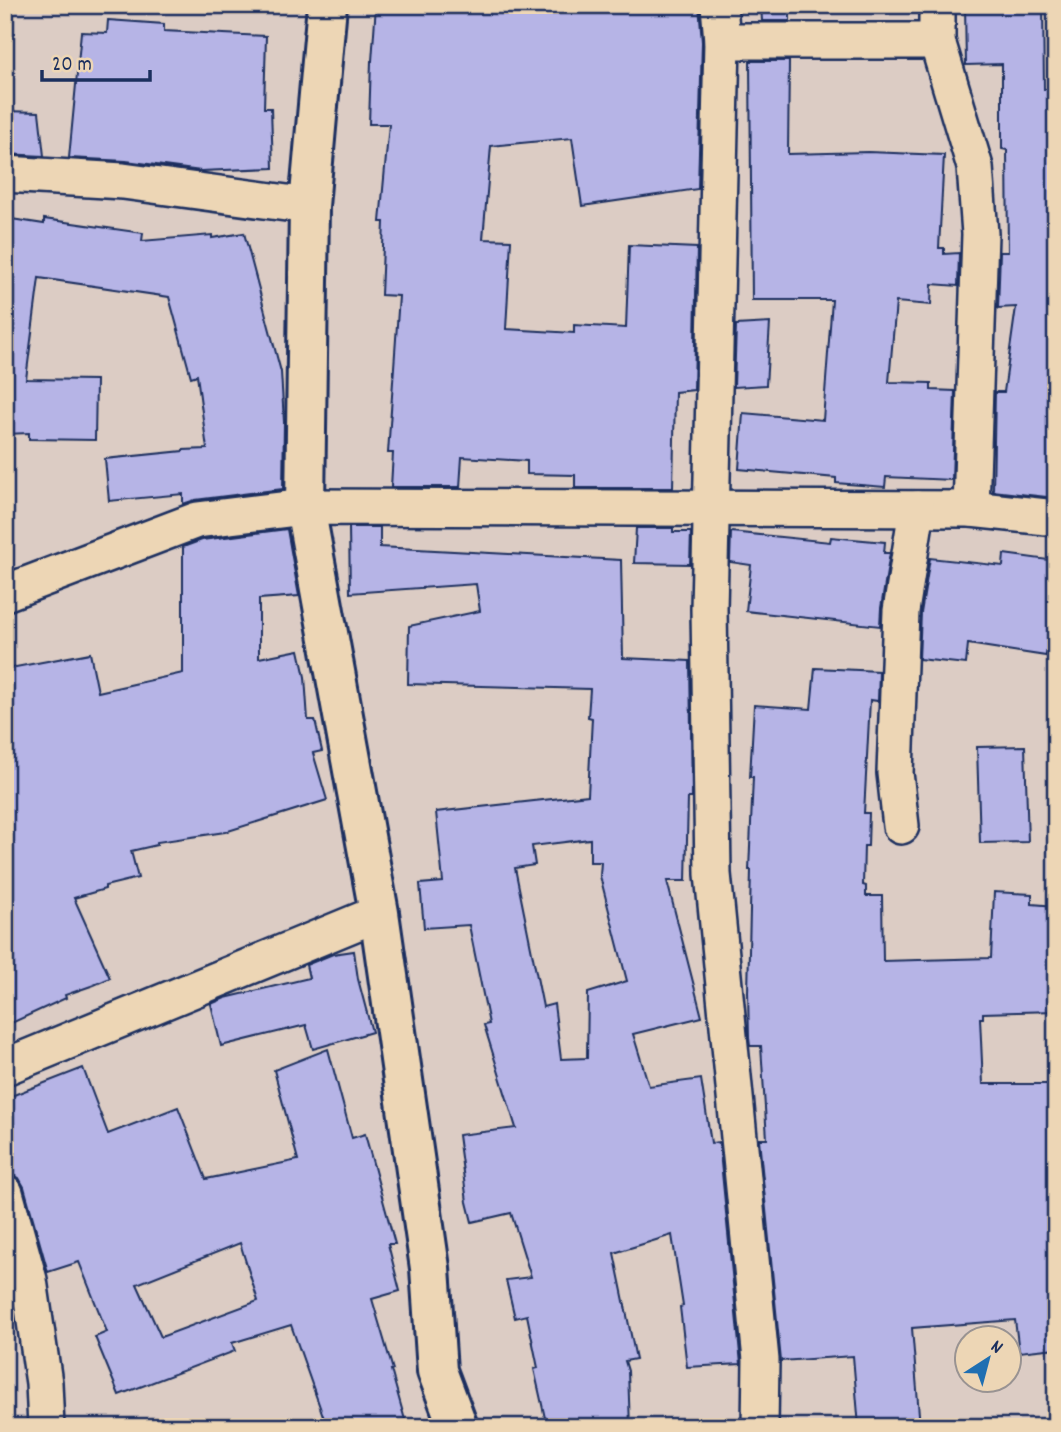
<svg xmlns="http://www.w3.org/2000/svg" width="1061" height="1432" font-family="Dekko,sans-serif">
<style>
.building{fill:#b6b4e6;stroke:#1b2f5e;stroke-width:2;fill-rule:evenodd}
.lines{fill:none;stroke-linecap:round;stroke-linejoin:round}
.street-casing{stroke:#1b2f5e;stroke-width:40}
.secondary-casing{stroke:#1b2f5e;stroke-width:44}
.street{stroke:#edd6b5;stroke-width:35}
.secondary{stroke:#edd6b5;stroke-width:38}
</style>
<rect width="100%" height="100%" fill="#dcccc4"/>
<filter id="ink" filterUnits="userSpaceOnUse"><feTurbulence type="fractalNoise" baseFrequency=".0143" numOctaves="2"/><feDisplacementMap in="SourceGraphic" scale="14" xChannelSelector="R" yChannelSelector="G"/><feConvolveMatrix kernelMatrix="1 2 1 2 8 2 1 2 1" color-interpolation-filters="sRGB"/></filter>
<g filter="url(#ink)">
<g class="building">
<path d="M376,5H699L702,42L698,189L582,206L572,138L491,146L483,239L511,240L506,329L574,333V325L626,328L629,245L697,248L694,390L675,392L673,488H575V475L527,474V461L462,457L460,487H391L393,453H388L399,296L381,295L384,222H380L389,124H369L371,61H372Z"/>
<path d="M761,5H790V21H762Z"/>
<path d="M965,5H1043L1044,89H1056V498L993,491L995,392H1004L1016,307L998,308L1000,252H1008L1007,150L1002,149V64L966,65Z"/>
<path d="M108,20L164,24V31L266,36L264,108H271L273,168L201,171L126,161L69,158L81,32L107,33Z"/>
<path d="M750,61H789L788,154L868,152L944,155L939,248H944V254L959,253L958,286L932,284L931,305L896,302L889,382L931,383V390L955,391L952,480L886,477L885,487L836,483V478L739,469L743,413L823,420L832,300H752Z"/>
<path d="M5,111L39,112L44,156L5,154Z"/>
<path d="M5,218L44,224V219L143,233L142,241L212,235V238L244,233L281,372L284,422L283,489L195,500L183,504V494L109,501L105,459L183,451V450L207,449L197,375L191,377L169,297L39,278L26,379L96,380L95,440L29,439V433L5,434Z"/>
<path d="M770,323L766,385L734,387L736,325Z"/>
<path d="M349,527H380V547L621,560L623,658L690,661L692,798H688L686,881H667L702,1017L633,1034L649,1086L701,1079L711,1143L719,1142L741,1364L687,1367L680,1307L683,1306L672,1235L614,1253L636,1359L625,1361L628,1371L630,1427H547L534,1369L538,1368L527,1315L515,1318L506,1280L531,1277L511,1213L472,1222L467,1202L458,1135L516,1128L484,1025L489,1024L469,925L424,928L420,884L443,882L436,812L588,795L592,718L588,717L590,689L408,684L409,626L480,611L476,584L350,593ZM590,839V862H601L600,876L627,981L588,993L587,1058L561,1059L554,1004L543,1007L515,868L535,865L532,846Z"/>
<path d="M636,528H673V532H691L690,564L634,563Z"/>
<path d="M287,529L299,596L259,599V658L299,650L305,677L308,720H315L322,751L313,753L327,800L225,832L157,842V845L131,851L138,878L105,886V889L74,898L110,978L94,985L65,995L66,998L5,1026V669L90,653L98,692L183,673V547L202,540Z"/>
<path d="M731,532L830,542L831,537L885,542L884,553H890L881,608L880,626L746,611L751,565L730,562Z"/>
<path d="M1004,554L1056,561V586L1046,656L968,644L966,664L919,659L921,613L930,558L1003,566Z"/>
<path d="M815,668L879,671L878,701L870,700L864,813H869L868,846H864L863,885L866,886V896H882L883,961L991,958L994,892L1032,894V904L1056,906V1011L983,1013V1018H980L983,1084H1056V1348L1019,1352L1015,1320L912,1328L920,1427H859L853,1356L781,1361L759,1139H767L761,1046H750L749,1038L748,992L751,870H749L753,777H750L754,705L811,709Z"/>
<path d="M1025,746L1028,842L980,843L977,747Z"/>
<path d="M354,951L358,979L372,1032L313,1049L306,1025L221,1046L211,1004L225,998L309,978L306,965L333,954Z"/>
<path d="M328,1049L352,1138L365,1134L395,1244H388L400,1291L372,1299L393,1370H391L407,1427H327L291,1325L232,1343L235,1351L119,1395L95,1337L107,1332L79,1262L48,1272L24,1187L19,1178L11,1174L5,1173L6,1098L83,1068L108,1134L178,1107L206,1179L298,1160L274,1070ZM240,1243L258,1301L161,1337L137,1284Z"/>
</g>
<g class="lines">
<g class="street-casing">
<g id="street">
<path d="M719,5L722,41L709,609L713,874L761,1360L760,1427"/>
<path d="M937,5V41L975,167L980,234L971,509"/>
<path d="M722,41H937"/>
<path d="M5,174L123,181L309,206"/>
<path d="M5,593L197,520L305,507L971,509L1056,518"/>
<path d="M901,826L895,773L901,611L917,509"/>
<path d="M5,1067L379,913"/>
<path d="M5,1193L29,1280L44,1383L46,1427"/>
</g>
</g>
<g class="secondary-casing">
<path id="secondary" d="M327,5L309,206L305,507L379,913L430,1268L437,1371L458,1427"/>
</g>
<use href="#street" class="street"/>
<use href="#secondary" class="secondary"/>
</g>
</g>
<rect width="1061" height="1432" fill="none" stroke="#edd6b5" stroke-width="28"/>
<rect x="14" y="14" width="1033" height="1404" fill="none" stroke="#1b2f5e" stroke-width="2.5" filter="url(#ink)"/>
<g transform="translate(988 1359) rotate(36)"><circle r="33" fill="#edd6b5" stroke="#999392" stroke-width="2"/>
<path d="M0-5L12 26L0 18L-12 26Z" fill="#1f6fb2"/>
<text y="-10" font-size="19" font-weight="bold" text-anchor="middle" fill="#1b2f5e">N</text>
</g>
<path d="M42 70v10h108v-10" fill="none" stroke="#1b2f5e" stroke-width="3.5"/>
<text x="52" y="70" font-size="21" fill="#1b2f5e" stroke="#edd6b5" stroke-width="5" paint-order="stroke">20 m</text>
</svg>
